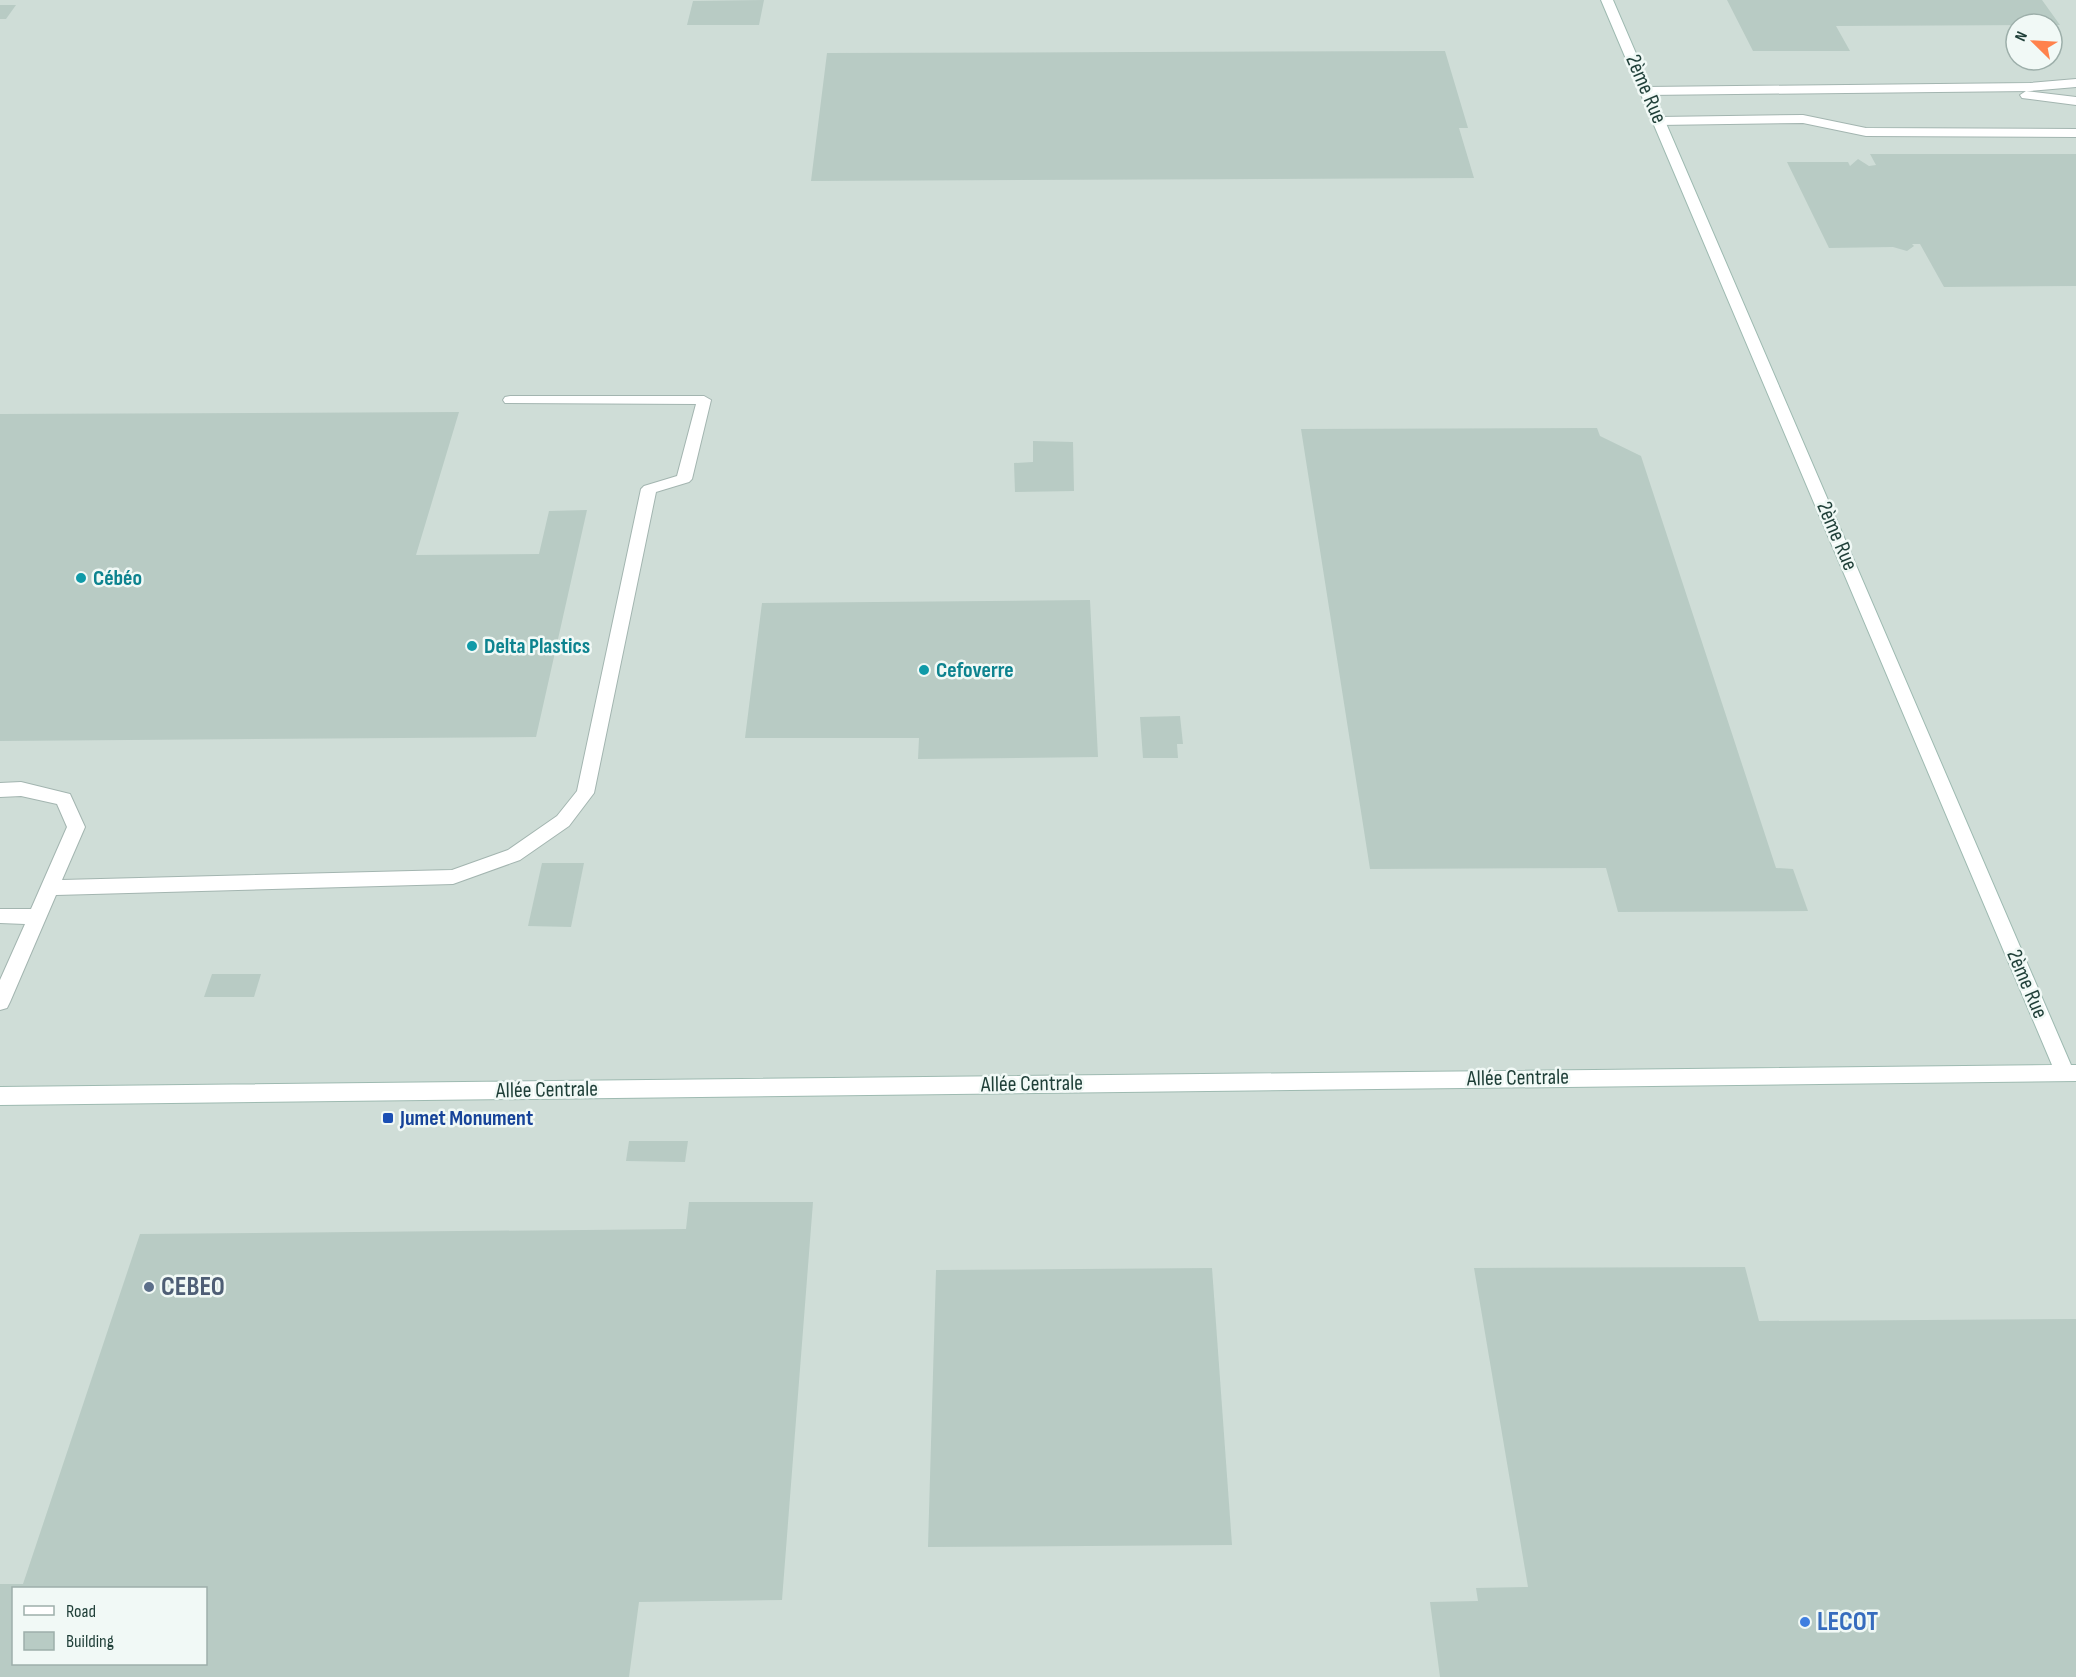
<svg xmlns="http://www.w3.org/2000/svg" width="2076" height="1677" font-family="'Sofia Sans Condensed',sans-serif">
<style>
.built{fill:#cfddd7;fill-rule:evenodd}
.building{fill:#b8cbc4;fill-rule:evenodd}
.lines{fill:none;stroke-linecap:round;stroke-linejoin:round}
.lane-casing{stroke:#a3b5b0;stroke-width:2}
.secondary-casing{stroke:#9ebab1;stroke-width:2}
.lane{fill:#fff;fill-rule:evenodd}
.secondary{fill:#fff;fill-rule:evenodd}
.culture-dot{fill:#0f9aa8;stroke:#f1f9f6;stroke-width:2}
.transit-dot{fill:#1a4fb4;stroke:#f1f9f6;stroke-width:2}
.service-dot{fill:#5c6f8a;stroke:#f1f9f6;stroke-width:2}
.shop-dot{fill:#3f7fe0;stroke:#f1f9f6;stroke-width:2}
.labels{text-anchor:middle;dominant-baseline:central;stroke-width:5;stroke-linejoin:round;paint-order:stroke}
.street-label{font-size:22px;fill:#1f3f38;stroke:#f1f9f6}
.culture-label{font-size:22px;font-weight:bold;fill:#0d838f;stroke:#f1f9f6;text-anchor:start}
.transit-label{font-size:22px;font-weight:bold;fill:#164399;stroke:#f1f9f6;text-anchor:start}
.near-service-label{font-size:27px;font-weight:bold;fill:#4e5e75;stroke:#f1f9f6;text-anchor:start}
.near-shop-label{font-size:27px;font-weight:bold;fill:#366cbe;stroke:#f1f9f6;text-anchor:start}
</style>
<rect width="100%" height="100%" fill="#e1ede8"/>
<path class="built" d="M0,0H2076V1677H0ZM2016,24H2052V60H2016ZM14,1588H206V1664H14Z"/>
<g class="building">
<path d="M764,0L759,25H687L693,1Z"/>
<path d="M1727,0H2042L2060,25L1836,26L1850,51H1753Z"/>
<path d="M0,5H16L6,19H0Z"/>
<path d="M1445,51L1468,128H1459L1474,178L811,181L827,53Z"/>
<path d="M1870,154H2076V286L1944,287L1920,244H1912L1914,246L1907,251L1893,247L1829,248L1787,162H1848L1850,166L1858,159L1869,166L1876,165Z"/>
<path d="M459,412L416,555L539,554L549,511L587,510L536,737L0,741V414Z"/>
<path d="M1597,428L1600,436L1641,456L1776,868L1793,869L1808,911L1618,912L1606,868L1370,869L1301,429Z"/>
<path d="M1033,441L1073,442L1074,491L1015,492L1014,463L1033,462Z"/>
<path d="M1090,600L1098,757L918,759L919,738H745L762,603Z"/>
<path d="M1180,716L1183,744H1177L1178,758H1143L1140,717Z"/>
<path d="M542,863H584L571,927L528,926Z"/>
<path d="M212,974H261L254,997H204Z"/>
<path d="M629,1141H688L685,1162L626,1161Z"/>
<path d="M689,1202H813L782,1600L639,1602L629,1677H0V1584H23L140,1234L686,1229ZM14,1588H206V1664H14Z"/>
<path d="M1745,1267L1759,1321L2076,1319V1677H1440L1430,1602L1478,1601L1476,1588L1528,1587L1474,1268Z"/>
<path d="M1212,1268L1232,1545L928,1547L936,1270Z"/>
</g>
<g class="lines">
<g class="lane-casing">
<g id="lane">
<path d="M2076,79V87L2030,91L1647,95L1641,91L1647,87L2030,83Z"/>
<path d="M2026,91L2076,97V105L2022,98L2020,95Z"/>
<path d="M1803,115L1866,128L2076,129V137L1866,136L1803,123L1659,125L1653,121L1659,117Z"/>
<path d="M510,396H704L711,400L692,479L689,482L656,492L594,793L569,826L520,860L453,884L56,895L10,1002L7,1008L0,1010V980L25,924L0,923V909H31L67,827L57,804L21,796L0,797V783L21,782L70,794L85,827L62,880L452,870L508,850L557,816L577,791L641,489L644,486L677,476L696,404L505,403L503,400L505,397Z"/>
</g>
</g>
<g class="secondary-casing">
<path id="secondary" d="M1601,0H1613L2071,1065H2076V1081L0,1105V1087L2052,1065Z"/>
</g>
<use href="#lane" class="lane"/>
<use href="#secondary" class="secondary"/>
</g>
<g class="culture-dot">
<circle cx="81" cy="578" r="6"/>
<circle cx="472" cy="646" r="6"/>
<circle cx="924" cy="670" r="6"/>
</g>
<rect class="transit-dot" x="382" y="1112" width="12" height="12" rx="3"/>
<circle class="service-dot" cx="149" cy="1287" r="6"/>
<circle class="shop-dot" cx="1805" cy="1622" r="6"/>
<g class="labels">
<g class="street-label">
<text transform="translate(1646 89) rotate(67)">2ème Rue</text>
<text transform="translate(1837 536) rotate(67)">2ème Rue</text>
<text transform="translate(2027 984) rotate(67)">2ème Rue</text>
<text transform="translate(1518 1078) rotate(-1)">Allée Centrale</text>
<text transform="translate(1032 1084) rotate(-1)">Allée Centrale</text>
<text transform="translate(547 1090) rotate(-1)">Allée Centrale</text>
</g>
<g class="culture-label">
<text x="93" y="578">Cébéo</text>
<text x="484" y="646">Delta Plastics</text>
<text x="936" y="670">Cefoverre</text>
</g>
<g class="transit-label">
<text x="400" y="1118">Jumet Monument</text>
</g>
<g class="near-service-label">
<text x="161" y="1287">CEBEO</text>
</g>
<g class="near-shop-label">
<text x="1817" y="1622">LECOT</text>
</g>
</g>
<rect x="12" y="1587" width="195" height="78" fill="#f1f9f6" stroke="#9dafaa" stroke-width="1.5"/>
<rect x="24" y="1606" width="30" height="9" fill="#ffffff" stroke="#9dafaa" stroke-width="1.5"/>
<text x="66" y="1617" font-size="18" fill="#1f3f38">Road</text>
<rect x="24" y="1632" width="30" height="18" fill="#b8cbc4" stroke="#9dafaa" stroke-width="1.5"/>
<text x="66" y="1647" font-size="18" fill="#1f3f38">Building</text>
<g transform="translate(2034 42) rotate(294)"><circle r="28" fill="#f1f9f6" stroke="#9dafaa" stroke-width="1.5"/>
<path d="M0-4.5L10 22L0 15L-10 22Z" fill="#ff824c"/>
<text y="-9" font-size="16" font-weight="bold" text-anchor="middle" fill="#1f3f38">N</text>
</g>
</svg>
